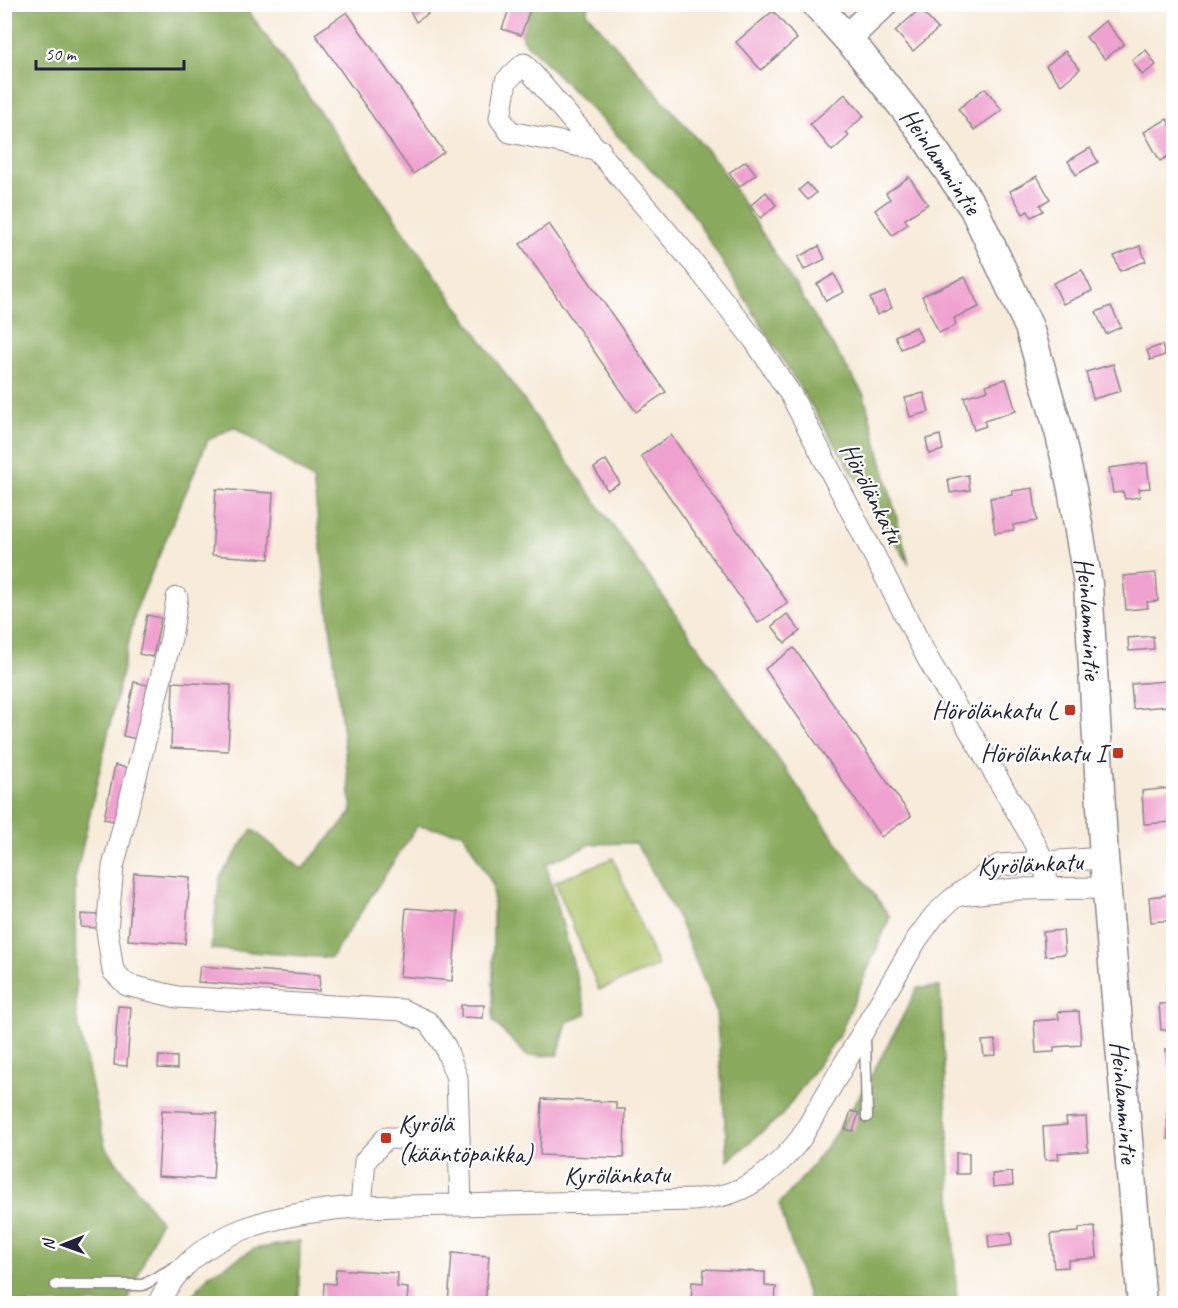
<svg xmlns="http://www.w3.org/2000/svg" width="1178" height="1308" font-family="Caveat,sans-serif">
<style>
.green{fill:#aec469;stroke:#687352;stroke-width:1.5}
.forest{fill:#8aaa5d;stroke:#56664c;stroke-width:1.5}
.building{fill:#efa1cf}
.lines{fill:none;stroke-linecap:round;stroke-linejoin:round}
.lane-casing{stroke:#8c868a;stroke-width:13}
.street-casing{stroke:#8c868a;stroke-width:23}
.secondary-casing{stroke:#8c868a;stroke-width:31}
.lane{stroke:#fff;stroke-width:10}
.street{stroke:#fff;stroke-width:21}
.secondary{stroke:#fff;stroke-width:28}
.poi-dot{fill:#c8321e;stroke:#fff;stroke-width:2}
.labels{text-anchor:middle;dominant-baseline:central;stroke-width:4.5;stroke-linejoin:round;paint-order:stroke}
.street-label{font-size:26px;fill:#22223b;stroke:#fff}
.poi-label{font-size:26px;fill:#22223b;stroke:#fff;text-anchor:end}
</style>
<rect width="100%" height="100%" fill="#fff"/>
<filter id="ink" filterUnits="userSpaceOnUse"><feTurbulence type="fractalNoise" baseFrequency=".0167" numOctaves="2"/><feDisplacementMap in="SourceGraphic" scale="12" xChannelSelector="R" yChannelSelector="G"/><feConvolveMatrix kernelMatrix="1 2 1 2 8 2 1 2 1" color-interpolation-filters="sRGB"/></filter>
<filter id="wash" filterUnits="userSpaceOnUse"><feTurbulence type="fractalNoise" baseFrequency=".008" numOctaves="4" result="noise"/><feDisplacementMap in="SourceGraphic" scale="24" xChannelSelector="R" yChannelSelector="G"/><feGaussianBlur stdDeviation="1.35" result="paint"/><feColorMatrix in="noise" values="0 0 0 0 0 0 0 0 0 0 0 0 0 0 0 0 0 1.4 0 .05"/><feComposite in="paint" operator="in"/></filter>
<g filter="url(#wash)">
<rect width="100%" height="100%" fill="#f7ebd9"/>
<path class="green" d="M613,858L658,966L599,990L555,882Z"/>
<g class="forest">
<path d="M5,5H244L890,917L840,1034L782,1115L728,1161L716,1011L679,920L636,843L592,844L546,864L587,1014L567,1022L558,1055L527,1056L493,1021V885L463,833L417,826L331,958L211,949L220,877L252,829L302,869L352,812L313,479L234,427L208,440L136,610L75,880L76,1014L105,1146L160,1221L127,1303L5,1304Z"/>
<path d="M524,5H589L586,12L718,163L864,395L909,564L689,208L522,39Z"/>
<path d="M940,987L957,1303H810L779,1204C839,1141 878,1066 917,988Z"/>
<path d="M300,1241L299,1296L302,1303H186L209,1275L254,1249Z"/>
</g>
<g id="blocks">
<g class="building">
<path d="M406,4H422L428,14L416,22Z"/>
<path d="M511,4H532L521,35L502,29Z"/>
<path d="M920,9L938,29L913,51L895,31Z"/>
<path d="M773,11L797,39L761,70L736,42Z"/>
<path d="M347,12L444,152L413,174L315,34Z"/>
<path d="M1105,21L1124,44L1105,59L1086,37Z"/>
<path d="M1146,50L1156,65L1142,75L1132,60Z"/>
<path d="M1065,51L1080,69L1061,85L1046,66Z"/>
<path d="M985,88L1002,110L974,130L958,109Z"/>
<path d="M845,94L864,116L846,132L849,136L832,151L810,124Z"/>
<path d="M1167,119L1174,131V153L1160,161L1144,132Z"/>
<path d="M1090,148L1098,162L1076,175L1068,161Z"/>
<path d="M746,161L756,174L739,187L729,173Z"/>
<path d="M1037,176L1050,199L1040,205L1043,211L1031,217L1028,211L1023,214L1010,191Z"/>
<path d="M909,177L928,204L905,219L908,224L892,235L875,210L890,199L886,193Z"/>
<path d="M807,183L816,193L808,200L799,190Z"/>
<path d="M766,192L776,205L761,218L750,206Z"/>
<path d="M549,224L666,392L636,412L520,244Z"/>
<path d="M819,246L825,259L804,270L798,257Z"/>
<path d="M1140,246L1146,261L1120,271L1114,256Z"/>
<path d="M1082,270L1092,291L1063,304L1053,283Z"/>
<path d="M834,274L844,292L826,301L817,284Z"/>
<path d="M965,277L979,307L954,318L956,325L939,333L922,296Z"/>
<path d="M885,292L892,308L877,315L870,298Z"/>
<path d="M1111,306L1121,327L1106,334L1096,312Z"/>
<path d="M916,327L922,340L901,349L895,336Z"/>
<path d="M1162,345L1165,355L1150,360L1147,350Z"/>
<path d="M1113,364L1121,391L1093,399L1086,372Z"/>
<path d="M1006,379L1016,411L984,421L986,426L974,430L964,397L988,390L986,385Z"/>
<path d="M924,393L929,412L910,417L905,398Z"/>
<path d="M671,435L788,603L758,623L641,456Z"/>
<path d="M940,435L943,450L929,454L926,439Z"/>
<path d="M606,460L620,483L607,490L594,468Z"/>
<path d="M1147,463L1150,488L1139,489L1140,497L1125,499L1123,492L1113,493L1109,468Z"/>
<path d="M968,475L970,490L950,493L948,479Z"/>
<path d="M1033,488L1037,521L1013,525L1014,530L995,533L990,498L1013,495L1012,491Z"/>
<path d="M216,489L273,493L269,559L212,555Z"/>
<path d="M1156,573L1158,601L1147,602L1148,608L1126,610L1123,576Z"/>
<path d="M787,614L800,631L785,643L772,626Z"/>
<path d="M147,615L161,618L153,657L139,654Z"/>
<path d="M1153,636L1154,649L1129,651L1128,638Z"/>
<path d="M794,648L911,816L881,837L765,669Z"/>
<path d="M1166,681L1168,706L1133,709L1131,684Z"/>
<path d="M134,682L148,685L137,739L123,736Z"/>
<path d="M173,682L231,685L228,751L171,748Z"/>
<path d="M115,765L129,768L118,822L104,819Z"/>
<path d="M1171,788L1173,822L1144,824L1142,791Z"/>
<path d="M134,873L190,877L185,944L128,940Z"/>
<path d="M1174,894V920L1151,922L1149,897Z"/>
<path d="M406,908L458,912L452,981L400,976Z"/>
<path d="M81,914L98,915V928L81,927Z"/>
<path d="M1063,930L1065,954L1045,956L1043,932Z"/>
<path d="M200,966L320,975L319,991L198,982Z"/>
<path d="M1174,1003V1030H1161L1159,1004Z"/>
<path d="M461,1005H484L483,1018L461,1017Z"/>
<path d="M118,1006L131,1007L127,1066L114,1065Z"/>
<path d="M1079,1011L1081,1045L1054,1047V1052L1036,1053L1034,1021L1059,1019L1058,1012Z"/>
<path d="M995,1040L996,1055L984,1056L982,1041Z"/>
<path d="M1174,1048V1067H1168L1166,1049Z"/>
<path d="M159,1056L177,1057V1069L158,1068Z"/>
<path d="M542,1099L616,1102V1109H625L624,1158L540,1155Z"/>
<path d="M162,1110L217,1113L213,1179L158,1176Z"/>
<path d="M851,1111L859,1113L853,1131L845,1129Z"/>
<path d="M1167,1113H1174V1139H1168Z"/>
<path d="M1086,1117L1088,1151L1058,1153L1059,1159L1045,1160L1043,1127L1067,1125L1066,1118Z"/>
<rect x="956" y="1153" width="13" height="21"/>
<path d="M1012,1172L1013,1185L993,1187L992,1174Z"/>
<path d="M1095,1227L1097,1258L1068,1260V1267L1054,1268L1051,1234L1079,1232V1228Z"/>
<path d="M1011,1233L1012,1245L989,1248L988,1235Z"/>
<path d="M452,1253L489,1256L485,1304H448Z"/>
<path d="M336,1269L398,1273L397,1287L408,1288L407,1304H323L324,1283L335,1284Z"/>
<path d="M704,1269L765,1272V1286L776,1287L775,1304H691L692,1282L703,1283Z"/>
</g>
</g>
</g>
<g filter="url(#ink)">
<use href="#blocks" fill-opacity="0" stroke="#8c868a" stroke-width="1.5"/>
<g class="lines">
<g class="lane-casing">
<g id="lane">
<path d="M865,1037L867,1117"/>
<path d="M56,1285H143L177,1266"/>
</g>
</g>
<g class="street-casing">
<g id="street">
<path d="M600,150L510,132L500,118L506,81L524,64L696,266L755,341L791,395L928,659L1027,829L1044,862L1048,888"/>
<path d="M177,598L171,638L113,867L107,930L113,971L127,985L177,997L402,1010L428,1022L445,1046L457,1078L461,1205"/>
<path d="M960,895L1017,889L1107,888"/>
<path d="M361,1206L365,1161L386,1138L459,1139"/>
<path d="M158,1304C194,1229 281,1213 355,1207L694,1200C706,1198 720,1197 731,1193C759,1184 784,1160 801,1138L917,939L934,916L951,900L999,865L1104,858"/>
</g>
</g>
<g class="secondary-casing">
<g id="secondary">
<path id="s1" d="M816,4L860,53L915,122L974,209L1029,327L1060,435L1072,489L1088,584L1104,858L1142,1304"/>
<path d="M847,38L883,4"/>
</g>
</g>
<use href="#lane" class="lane"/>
<use href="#street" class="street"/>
<use href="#secondary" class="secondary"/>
</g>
</g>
<g class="poi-dot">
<rect x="1064" y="704" width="12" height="12" rx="3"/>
<rect x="1112" y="747" width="12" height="12" rx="3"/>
<rect x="380" y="1132" width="12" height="12" rx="3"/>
</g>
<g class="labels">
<g class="street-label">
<text stroke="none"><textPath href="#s1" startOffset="201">Heinlammintie</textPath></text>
<text transform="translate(872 493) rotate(63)">Hörölänkatu</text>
<text stroke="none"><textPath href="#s1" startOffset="688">Heinlammintie</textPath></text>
<text transform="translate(1030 864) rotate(-3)">Kyrölänkatu</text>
<text stroke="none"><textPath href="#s1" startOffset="1173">Heinlammintie</textPath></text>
<text transform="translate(617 1175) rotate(-1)">Kyrölänkatu</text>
</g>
<g class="poi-label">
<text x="1058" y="710">Hörölänkatu L</text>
<text x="1106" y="753">Hörölänkatu I</text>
<text x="398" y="1123" text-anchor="start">Kyrölä<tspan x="398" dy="30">(kääntöpaikka)</tspan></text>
</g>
</g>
<rect width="1178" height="1308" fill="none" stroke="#fff" stroke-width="24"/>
<g transform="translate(63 1245) rotate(269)" stroke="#ffffff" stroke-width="4.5" paint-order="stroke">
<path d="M0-4.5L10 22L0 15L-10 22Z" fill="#22223b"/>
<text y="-9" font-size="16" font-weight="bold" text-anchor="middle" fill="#22223b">N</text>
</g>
<path d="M36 60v9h148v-9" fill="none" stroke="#22223b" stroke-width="3"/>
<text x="45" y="60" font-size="18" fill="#22223b" stroke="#ffffff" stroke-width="4.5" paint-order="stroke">50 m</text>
</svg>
